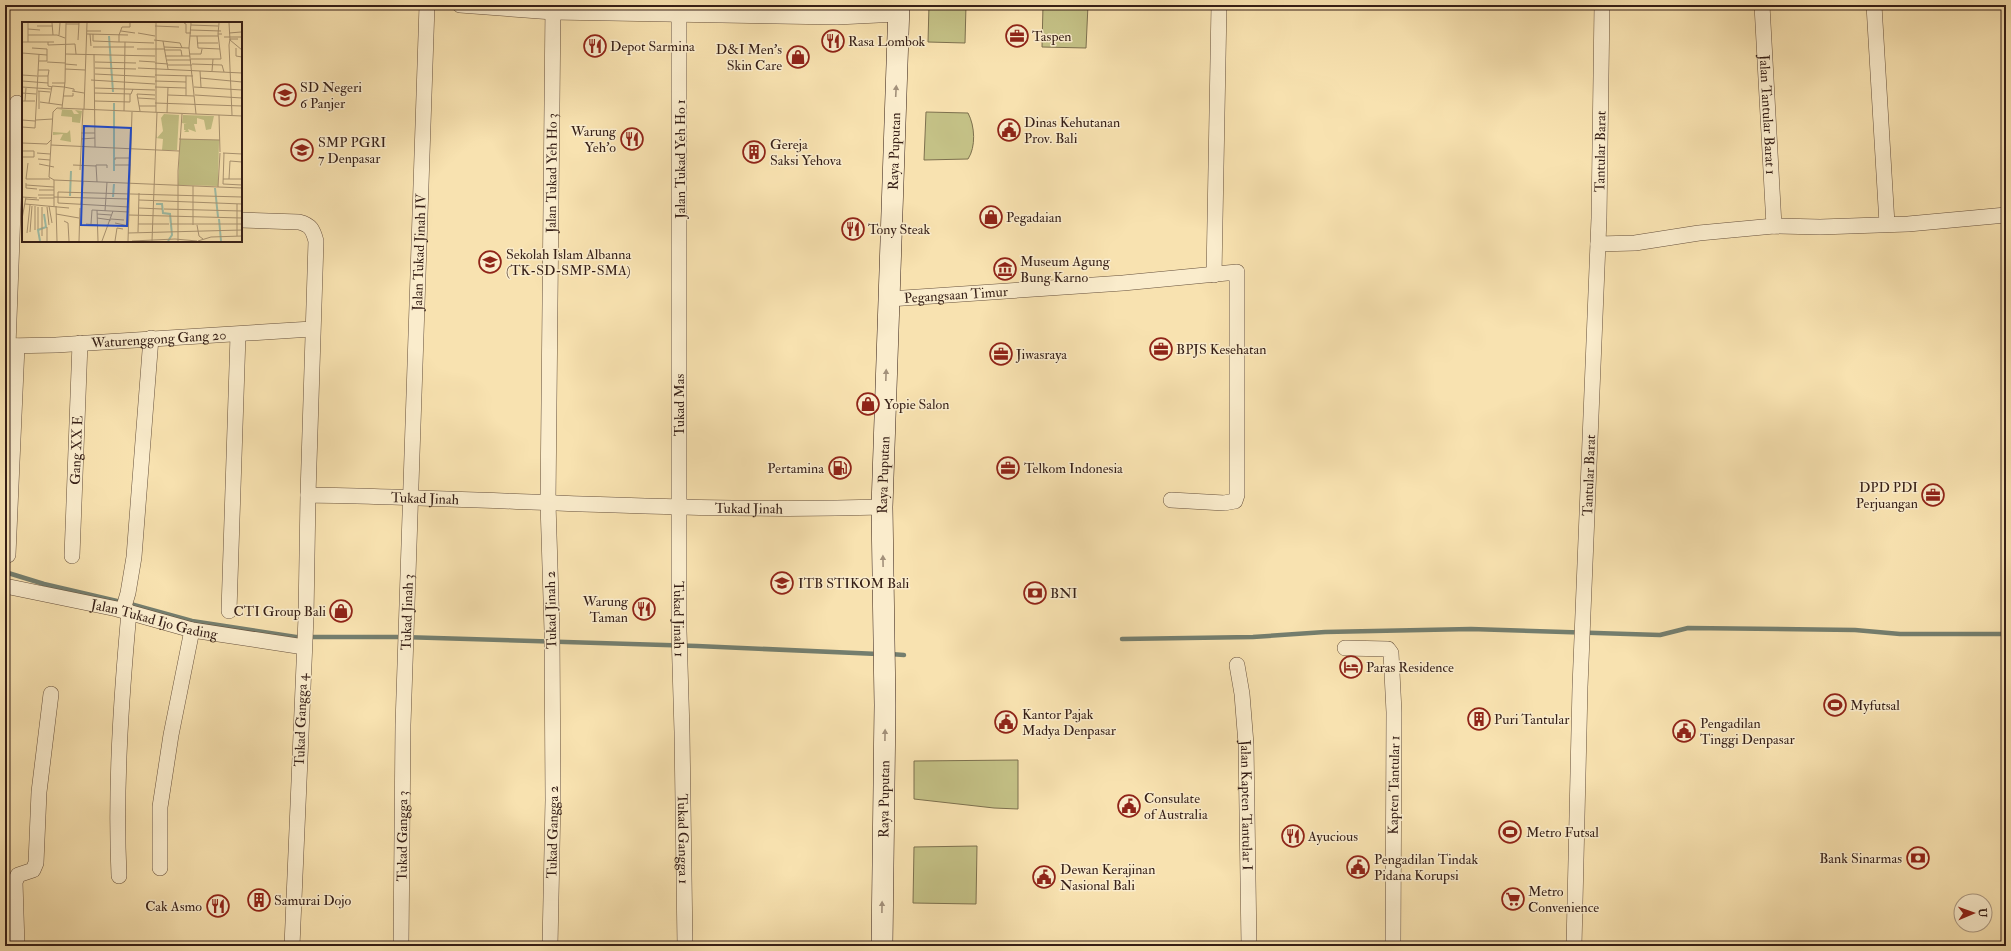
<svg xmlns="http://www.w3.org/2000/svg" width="2011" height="951" font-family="'IM FELL Double Pica',serif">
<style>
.green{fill:#c4c186;stroke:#7d704e}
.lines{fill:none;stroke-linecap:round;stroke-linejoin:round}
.stream{stroke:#747e6e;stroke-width:4.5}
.minor-casing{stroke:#66503c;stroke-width:16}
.secondary-casing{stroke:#361f16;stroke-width:22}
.minor{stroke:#faeccc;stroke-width:15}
.secondary{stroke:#faeccc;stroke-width:21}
.oneway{fill:#a2907a}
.labels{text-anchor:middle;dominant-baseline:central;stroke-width:3;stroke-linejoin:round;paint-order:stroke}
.poi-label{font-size:14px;fill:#361f16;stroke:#faeccc;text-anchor:start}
.street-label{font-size:14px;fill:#361f16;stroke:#faeccc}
.inset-river{fill:none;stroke:#9ebea8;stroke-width:2}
.inset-road{fill:none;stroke:#aa9472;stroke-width:1}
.view{fill:#1d4ed8;fill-opacity:0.15;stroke:#1d4ed8;stroke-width:2}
.inset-edge{fill:none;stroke:#361f16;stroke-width:2}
</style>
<rect width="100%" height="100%" fill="#f8e2b0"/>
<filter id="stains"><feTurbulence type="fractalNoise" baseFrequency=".005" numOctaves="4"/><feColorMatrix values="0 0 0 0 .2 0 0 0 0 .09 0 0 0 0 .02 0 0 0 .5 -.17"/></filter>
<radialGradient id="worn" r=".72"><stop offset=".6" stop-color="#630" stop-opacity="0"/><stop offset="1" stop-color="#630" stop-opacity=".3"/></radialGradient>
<g class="green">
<path d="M929,5H966L965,43L928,42Z"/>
<path d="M1043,5H1088L1086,48L1042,47Z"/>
<path d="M926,112L968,113C975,126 976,147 968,159L924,160Z"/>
<path d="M1018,760V809L994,808L914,799V761Z"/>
<path d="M977,846L976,904L913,903L914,847Z"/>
</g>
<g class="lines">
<g class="stream">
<path d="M5,572L44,584L134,605L192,621L296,637H402L697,646L878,654"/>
<path d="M1122,639L1253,637L1325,632L1471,629L1660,635L1688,628L1855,630L1900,634H2006"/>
<path d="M890,654L904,655"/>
</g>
<g class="minor-casing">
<g id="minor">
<path d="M460,5L553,12L837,17L899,14"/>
<path id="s1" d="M679,5V631L682,732L685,946"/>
<path id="s2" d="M1762,5L1774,226"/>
<path d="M1874,5L1887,224"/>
<path d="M241,220L299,222C311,225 313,230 316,241L308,495L306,617L292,946"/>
<path d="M1598,244L1635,243L1699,233L1774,226L1820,227L1908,224L2006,215"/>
<path d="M1214,275L1219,5"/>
<path id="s3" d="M889,299L1123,283L1237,272V495L1235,501L1224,503L1171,500"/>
<path id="s4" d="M5,346L56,345L312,329"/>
<path d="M8,346L17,103"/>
<path id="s5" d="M308,495C499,498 691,513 882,507"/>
<path d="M8,555L17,346"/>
<path id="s6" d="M72,556L80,343"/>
<path id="s7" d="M5,586L117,609L192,630L304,647"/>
<path d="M123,610L128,593L134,557L151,338"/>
<path d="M229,611L238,335"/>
<path d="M1345,648L1388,649L1391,653L1394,712L1393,946"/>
<path id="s8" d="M1237,665L1242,694L1246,744L1249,946"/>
<path d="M160,868V807L171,735L192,630"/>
<path d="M119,876C115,789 121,700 129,612"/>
<path d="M17,946L15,882L18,875L33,870L36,863L39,792L51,694"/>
<path id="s9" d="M401,946L403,725L427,5"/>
<path id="s10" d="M550,946L553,800L552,631L548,503L553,5"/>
<path id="s11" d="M1574,946L1580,687L1599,218L1602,5"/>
</g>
</g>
<g class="secondary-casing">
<g id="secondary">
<path id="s12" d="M882,946L885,705L882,507L899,5"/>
</g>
</g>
<use href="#minor" class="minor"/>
<use href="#secondary" class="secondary"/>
</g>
<defs><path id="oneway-solid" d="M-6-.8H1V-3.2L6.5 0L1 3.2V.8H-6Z"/></defs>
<g class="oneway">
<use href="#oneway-solid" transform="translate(896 91) rotate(-87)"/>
<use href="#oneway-solid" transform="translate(886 375) rotate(-88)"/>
<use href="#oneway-solid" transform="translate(883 561) rotate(-91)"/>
<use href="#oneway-solid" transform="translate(885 735) rotate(-89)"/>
<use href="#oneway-solid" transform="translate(882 907) rotate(-89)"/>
</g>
<defs>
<g id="office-ring" transform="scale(1.15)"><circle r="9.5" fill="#faeccc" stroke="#8f2418" stroke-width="1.5"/><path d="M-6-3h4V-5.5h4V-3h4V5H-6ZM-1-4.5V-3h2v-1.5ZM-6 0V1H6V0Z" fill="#8f2418"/></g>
<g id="restaurant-ring" transform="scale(1.15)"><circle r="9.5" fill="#faeccc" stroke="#8f2418" stroke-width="1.5"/><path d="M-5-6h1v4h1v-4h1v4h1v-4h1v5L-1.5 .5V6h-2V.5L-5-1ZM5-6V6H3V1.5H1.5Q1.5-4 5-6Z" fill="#8f2418"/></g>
<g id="shop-ring" transform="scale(1.15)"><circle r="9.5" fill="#faeccc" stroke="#8f2418" stroke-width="1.5"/><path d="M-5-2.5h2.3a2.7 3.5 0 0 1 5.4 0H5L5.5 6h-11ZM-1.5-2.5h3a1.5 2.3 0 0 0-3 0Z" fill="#8f2418"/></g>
<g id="school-ring" transform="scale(1.15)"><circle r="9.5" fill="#faeccc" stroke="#8f2418" stroke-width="1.5"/><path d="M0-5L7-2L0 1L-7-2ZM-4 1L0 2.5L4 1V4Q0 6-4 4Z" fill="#8f2418"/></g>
<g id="civic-ring" transform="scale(1.15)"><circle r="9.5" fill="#faeccc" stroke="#8f2418" stroke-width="1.5"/><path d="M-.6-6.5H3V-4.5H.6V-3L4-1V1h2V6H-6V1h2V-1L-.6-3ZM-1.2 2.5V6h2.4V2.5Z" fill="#8f2418"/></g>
<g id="building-ring" transform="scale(1.15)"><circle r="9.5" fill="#faeccc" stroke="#8f2418" stroke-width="1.5"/><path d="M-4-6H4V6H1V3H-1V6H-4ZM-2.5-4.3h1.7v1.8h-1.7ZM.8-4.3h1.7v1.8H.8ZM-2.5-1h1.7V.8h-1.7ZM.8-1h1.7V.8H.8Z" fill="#8f2418"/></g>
<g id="museum-ring" transform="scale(1.15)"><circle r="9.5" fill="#faeccc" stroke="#8f2418" stroke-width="1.5"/><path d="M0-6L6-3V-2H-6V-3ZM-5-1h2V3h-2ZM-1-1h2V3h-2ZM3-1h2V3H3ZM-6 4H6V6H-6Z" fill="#8f2418"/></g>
<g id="fuel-ring" transform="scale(1.15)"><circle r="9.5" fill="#faeccc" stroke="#8f2418" stroke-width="1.5"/><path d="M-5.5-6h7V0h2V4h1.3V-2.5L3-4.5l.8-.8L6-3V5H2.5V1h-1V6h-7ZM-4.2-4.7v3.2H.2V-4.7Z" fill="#8f2418"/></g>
<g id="university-ring" transform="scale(1.15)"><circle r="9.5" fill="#faeccc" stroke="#8f2418" stroke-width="1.5"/><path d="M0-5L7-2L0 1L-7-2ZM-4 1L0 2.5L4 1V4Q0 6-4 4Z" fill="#8f2418"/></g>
<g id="bank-ring" transform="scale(1.15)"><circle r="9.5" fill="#faeccc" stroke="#8f2418" stroke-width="1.5"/><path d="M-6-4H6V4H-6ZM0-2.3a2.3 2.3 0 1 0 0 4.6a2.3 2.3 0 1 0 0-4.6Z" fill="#8f2418"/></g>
<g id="hotel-ring" transform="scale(1.15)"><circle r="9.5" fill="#faeccc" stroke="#8f2418" stroke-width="1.5"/><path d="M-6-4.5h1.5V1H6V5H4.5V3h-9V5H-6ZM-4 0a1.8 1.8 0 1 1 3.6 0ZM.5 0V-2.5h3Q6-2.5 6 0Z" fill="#8f2418"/></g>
<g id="stadium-ring" transform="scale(1.15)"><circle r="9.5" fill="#faeccc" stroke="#8f2418" stroke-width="1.5"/><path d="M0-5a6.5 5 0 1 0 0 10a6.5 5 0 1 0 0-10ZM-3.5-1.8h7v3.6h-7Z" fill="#8f2418"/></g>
<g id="supermarket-ring" transform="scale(1.15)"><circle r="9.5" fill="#faeccc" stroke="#8f2418" stroke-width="1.5"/><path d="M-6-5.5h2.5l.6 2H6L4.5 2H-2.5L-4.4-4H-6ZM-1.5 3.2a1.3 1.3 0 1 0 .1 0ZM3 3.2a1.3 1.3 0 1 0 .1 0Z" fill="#8f2418"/></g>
</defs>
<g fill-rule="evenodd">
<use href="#office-ring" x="1017" y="36"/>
<use href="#restaurant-ring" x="833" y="41"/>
<use href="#restaurant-ring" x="595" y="46"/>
<use href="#shop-ring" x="798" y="57"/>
<use href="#school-ring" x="285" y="95"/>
<use href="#civic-ring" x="1009" y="130"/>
<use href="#restaurant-ring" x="632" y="139"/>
<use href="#school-ring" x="302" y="150"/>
<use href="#building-ring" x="754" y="152"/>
<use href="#shop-ring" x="991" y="217"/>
<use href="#restaurant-ring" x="853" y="229"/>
<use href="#school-ring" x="490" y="262"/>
<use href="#museum-ring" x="1005" y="269"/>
<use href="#office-ring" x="1161" y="349"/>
<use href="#office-ring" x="1001" y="354"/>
<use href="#shop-ring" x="868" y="404"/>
<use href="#fuel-ring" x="840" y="468"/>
<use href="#office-ring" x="1008" y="468"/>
<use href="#office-ring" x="1933" y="495"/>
<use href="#university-ring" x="782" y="583"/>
<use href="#bank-ring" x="1035" y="593"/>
<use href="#restaurant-ring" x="644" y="609"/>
<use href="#shop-ring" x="341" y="611"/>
<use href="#hotel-ring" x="1351" y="667"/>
<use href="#stadium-ring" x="1835" y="705"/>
<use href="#building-ring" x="1479" y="719"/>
<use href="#civic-ring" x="1006" y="722"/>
<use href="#civic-ring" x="1684" y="731"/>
<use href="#civic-ring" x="1129" y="806"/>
<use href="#stadium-ring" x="1510" y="832"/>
<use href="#restaurant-ring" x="1293" y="836"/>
<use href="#bank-ring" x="1918" y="858"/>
<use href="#civic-ring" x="1358" y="867"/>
<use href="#civic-ring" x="1044" y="877"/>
<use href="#supermarket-ring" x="1513" y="899"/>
<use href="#building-ring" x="259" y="900"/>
<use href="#restaurant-ring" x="218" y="906"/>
</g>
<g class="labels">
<g class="poi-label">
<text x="1032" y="36">Taspen</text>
<text x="848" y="41">Rasa Lombok</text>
<text x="610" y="46">Depot Sarmina</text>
<text x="782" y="49" text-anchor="end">D&amp;I Men's<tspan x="782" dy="16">Skin Care</tspan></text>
<text x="300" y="87">SD Negeri<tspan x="300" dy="16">6 Panjer</tspan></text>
<text x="1024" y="122">Dinas Kehutanan<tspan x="1024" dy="16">Prov. Bali</tspan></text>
<text x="616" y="131" text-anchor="end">Warung<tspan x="616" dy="16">Yeh'o</tspan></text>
<text x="318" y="142">SMP PGRI<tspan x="318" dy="16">7 Denpasar</tspan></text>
<text x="770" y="144">Gereja<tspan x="770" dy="16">Saksi Yehova</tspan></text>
<text x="1006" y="217">Pegadaian</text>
<text x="868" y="229">Tony Steak</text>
<text x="506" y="254">Sekolah Islam Albanna<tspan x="506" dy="16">(TK-SD-SMP-SMA)</tspan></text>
<text x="1020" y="261">Museum Agung<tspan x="1020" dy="16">Bung Karno</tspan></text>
<text x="1176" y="349">BPJS Kesehatan</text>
<text x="1016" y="354">Jiwasraya</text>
<text x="884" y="404">Yopie Salon</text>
<text x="824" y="468" text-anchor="end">Pertamina</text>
<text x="1024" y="468">Telkom Indonesia</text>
<text x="1918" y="487" text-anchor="end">DPD PDI<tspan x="1918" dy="16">Perjuangan</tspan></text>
<text x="798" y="583">ITB STIKOM Bali</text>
<text x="1050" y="593">BNI</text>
<text x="628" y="601" text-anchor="end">Warung<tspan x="628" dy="16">Taman</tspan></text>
<text x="326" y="611" text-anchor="end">CTI Group Bali</text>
<text x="1366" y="667">Paras Residence</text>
<text x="1850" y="705">Myfutsal</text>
<text x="1022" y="714">Kantor Pajak<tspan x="1022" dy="16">Madya Denpasar</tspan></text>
<text x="1494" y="719">Puri Tantular</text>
<text x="1700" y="723">Pengadilan<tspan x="1700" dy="16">Tinggi Denpasar</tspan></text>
<text x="1144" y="798">Consulate<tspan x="1144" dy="16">of Australia</tspan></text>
<text x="1526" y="832">Metro Futsal</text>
<text x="1308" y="836">Ayucious</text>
<text x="1902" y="858" text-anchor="end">Bank Sinarmas</text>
<text x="1374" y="859">Pengadilan Tindak<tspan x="1374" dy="16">Pidana Korupsi</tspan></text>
<text x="1060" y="869">Dewan Kerajinan<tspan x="1060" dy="16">Nasional Bali</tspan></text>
<text x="1528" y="891">Metro<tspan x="1528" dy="16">Convenience</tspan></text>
<text x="274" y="900">Samurai Dojo</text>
<text x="202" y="906" text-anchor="end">Cak Asmo</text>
</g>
<g class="street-label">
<text stroke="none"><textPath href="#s2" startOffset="110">Jalan Tantular Barat 1</textPath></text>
<text stroke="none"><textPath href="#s12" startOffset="795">Raya Puputan</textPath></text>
<text stroke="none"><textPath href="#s11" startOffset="795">Tantular Barat</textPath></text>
<text transform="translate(680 159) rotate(-90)">Jalan Tukad Yeh Ho 1</text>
<text stroke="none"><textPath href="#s10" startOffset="773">Jalan Tukad Yeh Ho 3</textPath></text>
<text stroke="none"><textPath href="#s9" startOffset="694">Jalan Tukad Jinah IV</textPath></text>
<text stroke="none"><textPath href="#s3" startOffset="67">Pegangsaan Timur</textPath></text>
<text stroke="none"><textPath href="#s4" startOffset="154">Waturenggong Gang 20</textPath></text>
<text transform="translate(679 405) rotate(-90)">Tukad Mas</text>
<text stroke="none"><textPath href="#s6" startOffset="106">Gang XX E</textPath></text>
<text stroke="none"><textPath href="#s12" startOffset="471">Raya Puputan</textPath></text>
<text stroke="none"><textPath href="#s11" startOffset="471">Tantular Barat</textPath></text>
<text stroke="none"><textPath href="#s5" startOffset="117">Tukad Jinah</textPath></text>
<text stroke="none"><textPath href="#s5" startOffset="441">Tukad Jinah</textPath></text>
<text transform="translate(551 610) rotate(-91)">Tukad Jinah 2</text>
<text stroke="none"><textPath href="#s9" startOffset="334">Tukad Jinah 3</textPath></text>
<text stroke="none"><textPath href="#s7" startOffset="153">Jalan Tukad Ijo Gading</textPath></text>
<text stroke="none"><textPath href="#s1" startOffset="614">Tukad Jinah 1</textPath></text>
<text transform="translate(301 720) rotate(-88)">Tukad Gangga 4</text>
<text transform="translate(1394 785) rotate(-89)">Kapten Tantular 1</text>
<text stroke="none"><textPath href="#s12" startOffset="147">Raya Puputan</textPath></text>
<text stroke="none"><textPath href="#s8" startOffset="141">Jalan Kapten Tantular I</textPath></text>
<text stroke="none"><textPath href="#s10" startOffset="114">Tukad Gangga 2</textPath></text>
<text stroke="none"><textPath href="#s9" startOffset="110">Tukad Gangga 3</textPath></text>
<text stroke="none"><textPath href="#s1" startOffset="834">Tukad Gangga 1</textPath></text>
</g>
</g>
<g transform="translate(22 22)">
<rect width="220" height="220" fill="#f8e2b0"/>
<path d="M36,87L52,88H50L52,92H57L53,88L60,89L58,101L50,100V95L39,94L40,88ZM142,92L157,93L155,128H140L141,117L134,116L135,109V116L141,109L139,96ZM161,93L192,94L189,107L184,108L182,98L175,96V102H172L174,110L166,107L167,110H162L164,108H162V102H165L160,101ZM48,108L49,120L38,118L41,112L31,113V110L45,111ZM158,117L197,118L196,164L156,163Z" fill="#c4c186"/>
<path class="inset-river" d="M87,14L91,70M92,149V81M193,166L196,195M48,174L49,149M91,175L92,162M134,182H140L141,191L148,192L150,213L146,219M197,197L199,219M18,219L16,208L24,205L22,192"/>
<path class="inset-road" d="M30,1L31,13M134,1V90M162,1L164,2V11H169M169,1L167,26L174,92M197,1L196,12H200M207,1L208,18L220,28M44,2H57M169,3L196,4M15,4H31M133,4L157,5M6,7L18,8M169,8L199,9M65,9H79M99,9L113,11M116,11L133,14M207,11L219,10M65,12L106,13M68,12L69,24M71,12V19L97,20M6,13H35L43,16M37,13L38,1M168,14H196M175,14L176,26L198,27M202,15H220M56,18L57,1M132,18L158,21L160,26M141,19L146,47M0,20H6V1M6,20H32M26,20V23L53,22L54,32M103,20L132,21M175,21H196M71,25H112M142,25L167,26M10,26L25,27V39H17M214,26V34L220,35M115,27H142M143,28H159L160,34M0,31L25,33M43,32L133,34M72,32L73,125M168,32H179L180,27M143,34H168M169,37H199L196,12M145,38H169M117,39L133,40M25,40L43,41M73,40L114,41M133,41L146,42M43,42L55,43M170,42L200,43L202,50M146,43H170M73,46L114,47M116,46L220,51M43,47L63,48M178,49L179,65M190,49L191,37M73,52L133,55M0,53L15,54M133,53L171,54M16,54H26L27,48H16M26,54V64L30,65M164,54V74M178,56L220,60M69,58L133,62M0,59L26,61M133,59L164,60M30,61H43M0,65L14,66M42,65L52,67V69M133,65L164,66M172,65L220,68M14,66L29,67M73,66L133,68M16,69L28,70M50,69L62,71M0,71L14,72M72,71L109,72L111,67M146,73L172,74M173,73L220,76M41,74H51V71M116,76L133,77M0,79H13M3,79L4,66M73,79L108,80V72M18,80L40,83M27,81L30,64L42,65M133,81L220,84M117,84H134M40,86L43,60L44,1M17,87V69M62,87L65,1M102,89L103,20H97V13L100,5H108V1M118,89L115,72L133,73M145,91L146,65M197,93L198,130M210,93L207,23L208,17H216M220,94L35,86L31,90L27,155L32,158L220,166M0,98L13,99M14,98L31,97M0,105L13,106L17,32M59,111H73M59,117L73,116M157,117L198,118M0,121L25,122L29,118M29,123L157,129M0,129H12V135H0M15,131L28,132M201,131L220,132M16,137L28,138M93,138V136H109M17,142L32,145M51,143L74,144M93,143H109M58,148L61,87M4,157H28M4,157L6,141M201,157H220M207,157L208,139L220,140M75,160L74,143H85V146M4,161V166L15,167M201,162L202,131M201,162L220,163M4,163L32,165M171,164V203M196,165L198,131M17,168H32M16,173H32M0,175L15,176M32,175L107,177M17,176H32M4,177L17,178M117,178L220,182M3,182L47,186M59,182L61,159M27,184L30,201M32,184V158M34,184L35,219M25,185L27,203M107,185L36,181V170L220,175M117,186L140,187M142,187L220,189M75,188L76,219M83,189L85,160M34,192L57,196M75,192L89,193M107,193L220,196M75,196L89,198M0,197L4,175M89,197L102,198M42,199L46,201L47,219M93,201L107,204M64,202L76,203M69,202L70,188L107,190M116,202H147M149,202H220M175,203L177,214L181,217M25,205V219M16,207V185M13,208V184M8,210L10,184M116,210L117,171M5,211L8,183M106,211L220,208M20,214V185M215,214V182M57,219L58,186M80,219L91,189M93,219L95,206L101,207M106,219L110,90M110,219L153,217L175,219M130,219L135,90M156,219V149L160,92M176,219L189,215L220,214"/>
<path class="view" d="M62,104L109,106L105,204L59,203Z"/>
<rect width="220" height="220" class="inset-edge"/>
</g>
<rect width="2011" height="951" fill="none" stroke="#f8e2b0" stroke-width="20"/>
<rect x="6" y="6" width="1999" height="939" fill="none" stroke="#361f16" stroke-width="2"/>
<rect x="10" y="10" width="1991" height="931" fill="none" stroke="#361f16"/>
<g transform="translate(1973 913) rotate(88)"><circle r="19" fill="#faeccc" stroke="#ac9a83"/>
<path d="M0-3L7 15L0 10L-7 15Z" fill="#8f2418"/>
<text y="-6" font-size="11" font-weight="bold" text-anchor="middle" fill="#361f16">U</text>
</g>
<rect width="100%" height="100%" filter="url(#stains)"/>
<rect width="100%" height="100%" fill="url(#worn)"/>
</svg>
